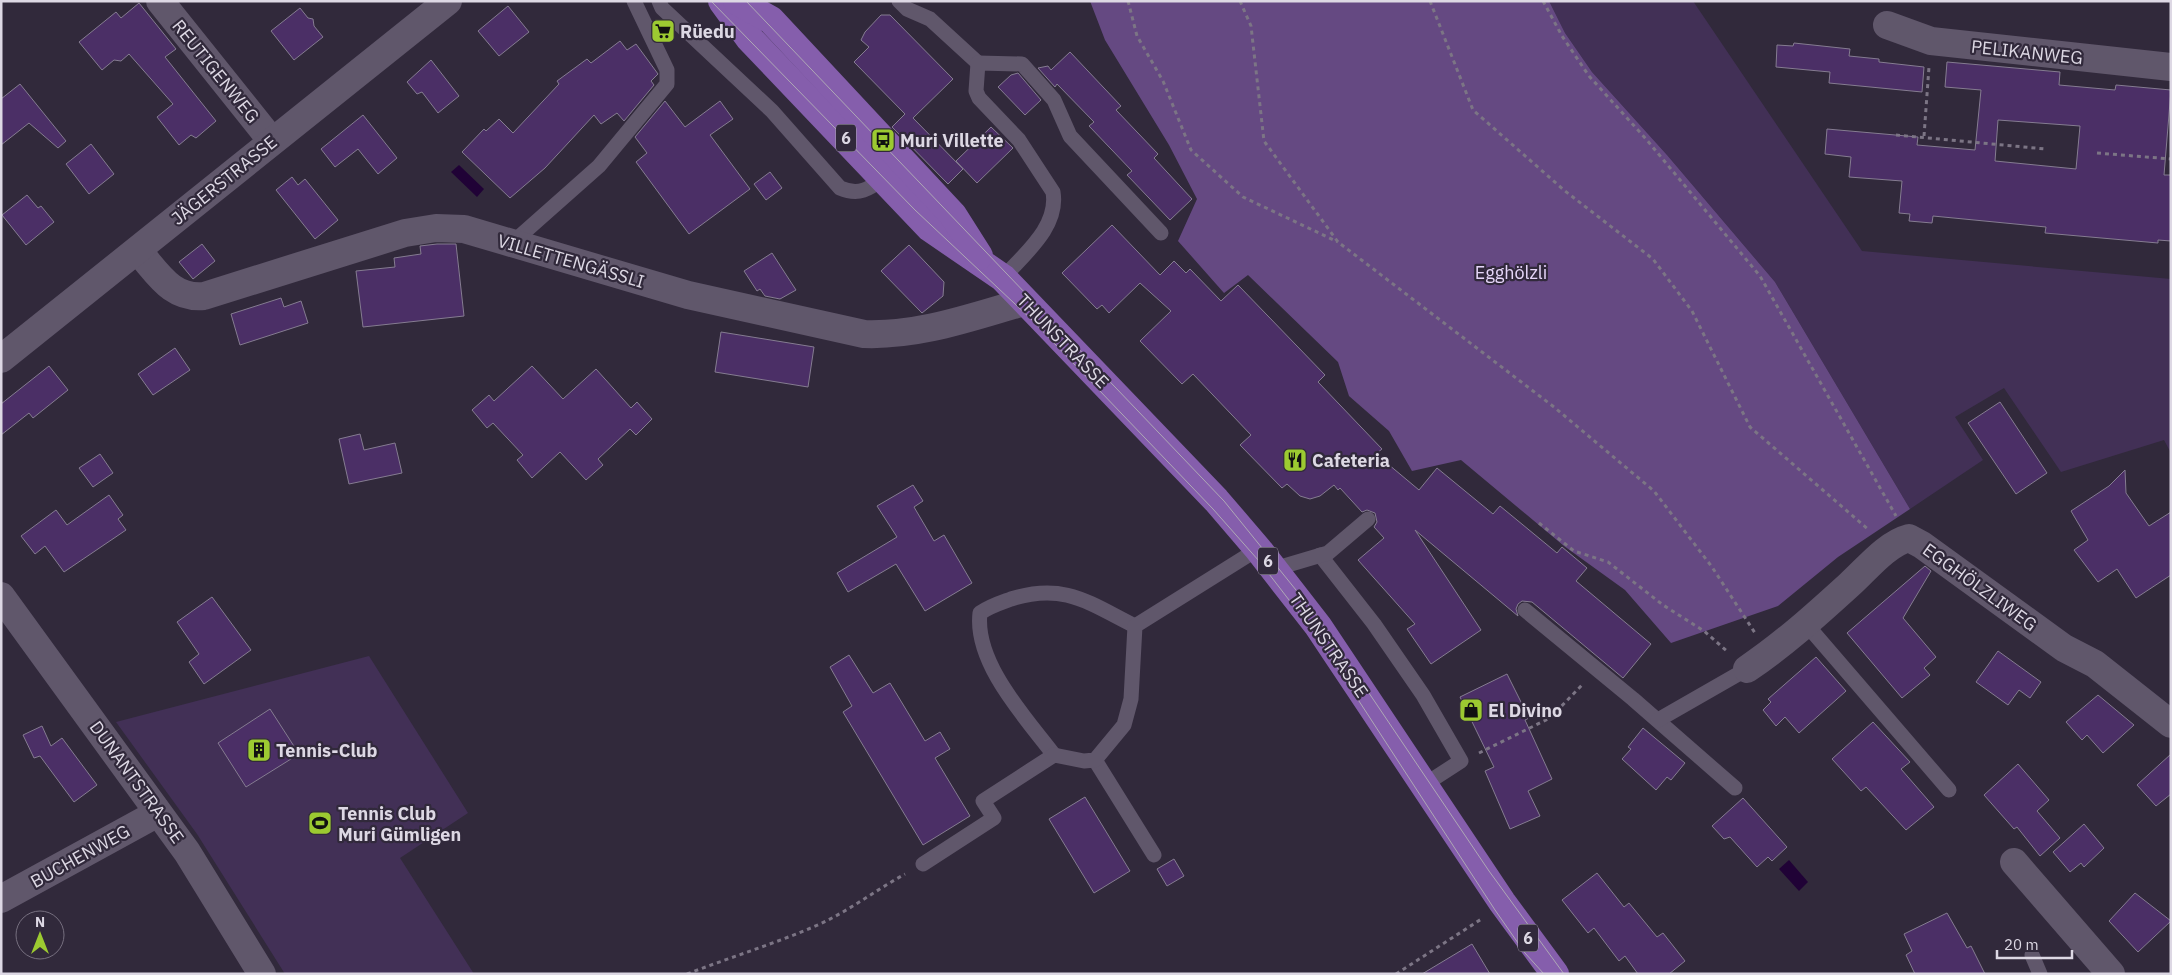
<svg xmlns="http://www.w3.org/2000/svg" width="2172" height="975" font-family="'IBM Plex Sans',sans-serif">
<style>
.green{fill:#423056}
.forest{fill:#654982}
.water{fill:#200236}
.building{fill:#4b2f66;stroke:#857c91;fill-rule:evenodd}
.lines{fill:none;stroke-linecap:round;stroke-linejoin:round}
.path{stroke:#7c7585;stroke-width:3;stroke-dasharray:4 4;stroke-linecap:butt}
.lane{stroke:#60576b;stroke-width:15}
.street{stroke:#60576b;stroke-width:28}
.primary{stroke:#855eac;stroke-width:28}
.tram{stroke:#aea8b5;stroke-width:1}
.labels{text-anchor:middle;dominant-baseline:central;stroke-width:4.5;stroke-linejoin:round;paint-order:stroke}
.shield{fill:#31293b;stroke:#a9a4b1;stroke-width:1}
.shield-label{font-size:16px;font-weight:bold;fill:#ddd8e4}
.poi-label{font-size:18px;font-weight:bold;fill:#ddd8e4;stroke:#31293b;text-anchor:start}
.street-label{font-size:18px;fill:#ddd8e4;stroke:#31293b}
.park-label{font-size:18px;fill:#e6d6f9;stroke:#31293b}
</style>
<rect width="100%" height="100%" fill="#31293b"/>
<g class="green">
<path d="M1549,1H1693L1862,251L2171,279V453L2164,440L2061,472L2004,388L1955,417L1983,460L1910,509L1775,282L1667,155L1592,72L1565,33Z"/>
<path d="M369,656L468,813L400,858L474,974H285L197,834L116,722Z"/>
</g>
<path class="forest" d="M1090,1H1549L1565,33L1592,72L1667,155L1775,282L1910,509L1838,557L1778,606L1671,643L1625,590L1564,546L1461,460L1412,471L1389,431L1349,396L1338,362L1248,275L1224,293L1178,241L1197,199L1169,145L1105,40Z"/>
<g class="water">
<path d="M459,165L484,189L477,197L451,172Z"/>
<path d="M1789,860L1808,882L1799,891L1779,869Z"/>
</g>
<g class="building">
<path d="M139,3L176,49L165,57L216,121L196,138L191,135L179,145L157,117L173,104L129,54L121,61L114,60L102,70L79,42L116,12L121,18Z"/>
<path d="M508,6L529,32L499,56L478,31Z"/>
<path d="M300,8L308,18L313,19L314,26L323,37L294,60L271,31Z"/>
<path d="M881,15H890L953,79L913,118L963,169L948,184L892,127L905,114L854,62L869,47L861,40L865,32Z"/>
<path d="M620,41L627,50L636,44L658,74L651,81L654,85L624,121L617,113L601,124L594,115L545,168L510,198L462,152L484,129L486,131L499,119L513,133L559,84L557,81L587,59L591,63Z"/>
<path d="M1794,43L1850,49L1849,56L1879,59V62L1924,67L1922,92L1829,83L1830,72L1776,67L1777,45L1793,46Z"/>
<path d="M1070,52L1121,106L1116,110L1158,154L1154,158L1192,199L1170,220L1127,175L1132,171L1089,126L1094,122L1057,84L1055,87L1038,68L1048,66L1051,70Z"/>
<path d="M431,60L459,96L438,113L422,92L417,94L407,82Z"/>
<path d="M1947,62L2060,72L2059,85L2115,90L2116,85L2171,90L2164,175H2171V241L2158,240V243L2045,233L2046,227L1933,216L1932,223L1909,221L1910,214L1899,213L1902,181L1849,177L1851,157L1825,154L1827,129L1918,137L1917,145L1975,150L1981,90L1945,87ZM1998,120L2080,126L2076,169L1995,161Z"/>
<path d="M1018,73L1041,100L1025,115L998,87L1011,75Z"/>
<path d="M20,84L66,141L58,148L29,123L1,145V99Z"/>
<path d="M665,101L685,127L720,101L733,119L710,135L750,189L689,234L636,162L647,153L635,137Z"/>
<path d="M363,115L397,158L378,174L358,149L335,167L321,149Z"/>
<path d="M991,127L1013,148L977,183L956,161Z"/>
<path d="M91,144L114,174L89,194L66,164Z"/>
<path d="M770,172L782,188L766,200L754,184Z"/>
<path d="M292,177L298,185L305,179L338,220L315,239L276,190Z"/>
<path d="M27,195L38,208L41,206L54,222L26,245L2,215Z"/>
<path d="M1112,225L1160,275L1174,261L1186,273L1190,269L1221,301L1238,285L1325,375L1318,382L1382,449L1376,454L1419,490L1437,468L1493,514L1500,506L1557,553L1562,547L1587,568L1576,581L1651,644L1623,678L1532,602L1522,601L1518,604L1516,609L1518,616L1415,530L1481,630L1431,664L1407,629L1415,624L1358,560L1384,538L1374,527L1377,522L1375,513L1367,510L1362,512L1340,488L1338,490L1334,485L1320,496L1310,499L1300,496L1287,484L1282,488L1240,445L1251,435L1193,374L1182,384L1140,341L1171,311L1140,283L1109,313L1102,305L1097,309L1062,273Z"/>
<path d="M202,244L215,261L193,279L179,262Z"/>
<path d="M437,244H456L464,316L363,327L356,271L395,267L394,258L421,254L420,246Z"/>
<path d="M909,245L944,282L943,296L922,313L881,271Z"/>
<path d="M772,253L796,290L780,299L765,296L760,289L757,291L744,271Z"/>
<path d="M281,298L284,307L301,301L308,323L240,345L231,314Z"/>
<path d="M721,332L814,347L808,387L715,372Z"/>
<path d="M175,348L190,370L153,395L138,374Z"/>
<path d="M49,366L68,390L33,418L29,413L1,435V404Z"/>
<path d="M532,366L563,399L596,369L631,408L637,402L652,419L636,435L630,429L598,459L603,465L586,480L560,452L532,478L517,460L523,455L493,423L487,428L472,410L489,395L494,401Z"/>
<path d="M2000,402L2047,473L2016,494L1968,423Z"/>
<path d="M360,434L364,450L395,443L402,473L349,484L339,439Z"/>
<path d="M100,454L113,473L93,487L79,468Z"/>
<path d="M2125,470L2126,493L2149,526L2171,512V575L2136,598L2117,569L2098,582L2074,550L2088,540L2071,511L2109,486Z"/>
<path d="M913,485L923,501L914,507L934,541L944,535L972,583L925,611L896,564L848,592L837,573L897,537L877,506Z"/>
<path d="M109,495L123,515L118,519L126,530L64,572L45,546L35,554L21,536L56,510L67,525Z"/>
<path d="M1925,566L1931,571L1903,618L1936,657L1924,668L1930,675L1902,698L1847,633Z"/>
<path d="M212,597L251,650L204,684L189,662L199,654L177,622Z"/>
<path d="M1998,651L2041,682L2030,698L2019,690L2008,705L1976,682Z"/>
<path d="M849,655L873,693L890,683L925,741L940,732L950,749L935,758L970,816L923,845L843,712L852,706L830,667Z"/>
<path d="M1816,657L1846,691L1799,733L1785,717L1776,726L1763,710L1771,702L1768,699Z"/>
<path d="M1507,674L1529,718L1525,720L1552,779L1528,791L1540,816L1510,829L1485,771L1494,767L1460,697Z"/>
<path d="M2098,695L2134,725L2103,753L2087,735L2082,740L2066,722Z"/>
<path d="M270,709L299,754L246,787L218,743Z"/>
<path d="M1873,722L1910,762L1901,769L1934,807L1906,830L1866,787L1861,791L1832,759Z"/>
<path d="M42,726L51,746L62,738L97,785L74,802L40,756L34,758L23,735Z"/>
<path d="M1643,728L1685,763L1671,780L1667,777L1656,790L1622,759L1631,749L1628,747Z"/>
<path d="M2171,754V794L2156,806L2137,785Z"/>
<path d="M2018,764L2049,800L2037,811L2060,838L2040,856L2017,827L2014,829L1984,795Z"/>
<path d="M1085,797L1130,871L1094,893L1049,819Z"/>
<path d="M1743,798L1787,847L1772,861L1768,857L1757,867L1730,837L1724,839L1712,826Z"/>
<path d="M2084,824L2104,848L2084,867L2081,863L2070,872L2053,852Z"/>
<path d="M1174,859L1184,876L1167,886L1157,869Z"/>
<path d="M1597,873L1624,907L1629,903L1657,937L1663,933L1685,961L1669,974H1638L1625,956L1619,961L1594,928L1588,933L1562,900Z"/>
<path d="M2135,893L2171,921L2138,952L2109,921Z"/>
<path d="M1947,913L1967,948L1971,946L1985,974H1915L1906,955L1912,951L1904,934Z"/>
<path d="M1472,944L1490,974H1422Z"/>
</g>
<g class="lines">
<g class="path">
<path d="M1128,1L1137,36L1163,81L1191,150L1243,197L1338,242"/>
<path d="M1240,1L1251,26L1264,141L1338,242L1554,407L1654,491L1712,567L1755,633"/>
<path d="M1430,1L1473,110L1565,191L1653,259L1692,311L1750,427L1869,530"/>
<path d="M1543,1L1562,36L1589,76L1646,139L1760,276L1896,516"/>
<path d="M1896,135L2045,149"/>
<path d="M1924,136L1929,67"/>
<path d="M2097,153L2171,159"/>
<path d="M1539,523L1574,551L1608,562L1663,605L1704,631L1728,652"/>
<path d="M1479,753L1550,718L1583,684"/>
<path d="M687,974C731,957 777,943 820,924C850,910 876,890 905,874"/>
<path d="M1396,974L1483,918"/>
</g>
<g class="lane">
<path d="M659,1L662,8L772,111L840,188C859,196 869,189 884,178"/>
<path d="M899,1L907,9L930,19L978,63"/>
<path d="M511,244L599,166L667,84V70L634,1"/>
<path d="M1003,278C1024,254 1059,227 1053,192L1019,140L979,98L976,91L978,63L1022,64L1054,100L1070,136L1161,233"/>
<path d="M1320,555L1374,624L1423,695L1461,761L1424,785"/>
<path d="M1274,569L1328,553L1368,519"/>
<path d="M1525,610L1633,699L1735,788"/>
<path d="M1806,624L1949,790"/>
<path d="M1658,720L1747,669"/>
<path d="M1054,755C1026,718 974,663 980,613C990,606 1000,603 1011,599C1064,582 1089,603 1135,626"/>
<path d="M1095,760L1154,855"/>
<path d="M923,864L994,818L983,801L1054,755L1084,761L1095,760L1124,725L1131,699L1135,626L1258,549"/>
<path d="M2032,955L2040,974"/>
</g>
<g class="street">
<path d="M160,1L272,141"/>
<path d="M1887,25L1931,41L2171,67"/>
<path d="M138,251C158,273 171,299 204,296L405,233L436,228L464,229L688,295L864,334C920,336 971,317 1024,302"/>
<path d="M1,359L448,1"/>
<path d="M1,596L187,852L262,974"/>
<path d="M1747,669C1784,644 1816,615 1849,585C1866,570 1886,544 1909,538L1922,545L2064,648L2095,664L2171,724"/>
<path d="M2014,862L2111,974"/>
<path d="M1,899L158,813"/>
</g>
<g class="primary">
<path d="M722,1L749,38L930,228L1003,278L1216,500L1258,549L1318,626L1502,902L1555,974"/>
<path d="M737,1L771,20L953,215L979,256"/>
</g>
<g class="tram">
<path d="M711,1L915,210L1031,319L1213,509L1259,561L1316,635L1495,910L1525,953L1544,974"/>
<path d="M746,1L1224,501L1317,616L1489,871L1564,974"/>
</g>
</g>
<defs>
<g id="supermarket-square" transform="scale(1.25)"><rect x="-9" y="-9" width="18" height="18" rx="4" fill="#9cca31" stroke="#31293b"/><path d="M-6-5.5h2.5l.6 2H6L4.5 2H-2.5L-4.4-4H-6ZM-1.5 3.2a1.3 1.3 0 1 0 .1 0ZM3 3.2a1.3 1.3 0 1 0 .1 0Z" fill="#111"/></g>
<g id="bus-square" transform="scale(1.25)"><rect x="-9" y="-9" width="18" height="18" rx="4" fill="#9cca31" stroke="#31293b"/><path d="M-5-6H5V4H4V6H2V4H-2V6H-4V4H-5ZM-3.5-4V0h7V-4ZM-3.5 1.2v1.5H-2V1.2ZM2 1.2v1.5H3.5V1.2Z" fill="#111"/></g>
<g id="restaurant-square" transform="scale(1.25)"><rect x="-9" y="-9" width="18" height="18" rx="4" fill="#9cca31" stroke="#31293b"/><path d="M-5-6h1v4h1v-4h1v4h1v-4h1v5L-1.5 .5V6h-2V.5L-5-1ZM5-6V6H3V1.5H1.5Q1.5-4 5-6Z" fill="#111"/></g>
<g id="shop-square" transform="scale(1.25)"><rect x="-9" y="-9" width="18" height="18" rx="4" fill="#9cca31" stroke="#31293b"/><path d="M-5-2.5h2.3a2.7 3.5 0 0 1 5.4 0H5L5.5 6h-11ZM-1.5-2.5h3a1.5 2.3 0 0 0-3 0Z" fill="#111"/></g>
<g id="building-square" transform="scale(1.25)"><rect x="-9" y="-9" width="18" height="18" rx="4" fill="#9cca31" stroke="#31293b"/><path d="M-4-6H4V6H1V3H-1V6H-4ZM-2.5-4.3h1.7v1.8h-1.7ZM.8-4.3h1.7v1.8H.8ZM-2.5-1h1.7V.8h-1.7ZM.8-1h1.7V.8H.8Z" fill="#111"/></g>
<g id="stadium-square" transform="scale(1.25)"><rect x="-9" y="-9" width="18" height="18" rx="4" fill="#9cca31" stroke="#31293b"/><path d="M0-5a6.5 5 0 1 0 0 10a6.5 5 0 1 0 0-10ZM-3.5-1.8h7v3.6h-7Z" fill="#111"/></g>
</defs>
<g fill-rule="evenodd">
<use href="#supermarket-square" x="663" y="31"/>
<use href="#bus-square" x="883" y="140"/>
<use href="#restaurant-square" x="1295" y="460"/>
<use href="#shop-square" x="1471" y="710"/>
<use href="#building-square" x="259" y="750"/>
<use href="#stadium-square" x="320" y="823"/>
</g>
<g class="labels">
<g class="shield">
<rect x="836" y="124.5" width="20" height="27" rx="4"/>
<rect x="1258" y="547.5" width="20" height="27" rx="4"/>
<rect x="1518" y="924.5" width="20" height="27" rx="4"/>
</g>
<g class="shield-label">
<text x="846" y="138">6</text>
<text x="1268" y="561">6</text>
<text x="1528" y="938">6</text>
</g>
<g class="poi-label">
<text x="680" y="31">Rüedu</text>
<text x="900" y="140">Muri Villette</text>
<text x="1312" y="460">Cafeteria</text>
<text x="1488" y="710">El Divino</text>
<text x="276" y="750">Tennis-Club</text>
<text x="338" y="813">Tennis Club<tspan x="338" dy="21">Muri Gümligen</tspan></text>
</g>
<g class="street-label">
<text transform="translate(2027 52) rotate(6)">PELIKANWEG</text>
<text transform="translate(216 71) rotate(51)">REUTIGENWEG</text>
<text transform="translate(224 180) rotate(-39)">JÄGERSTRASSE</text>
<text transform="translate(571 261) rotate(16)">VILLETTENGÄSSLI</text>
<text transform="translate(1063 341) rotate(46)">THUNSTRASSE</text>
<text transform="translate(1980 587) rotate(36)">EGGHÖLZLIWEG</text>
<text transform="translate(1329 645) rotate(55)">THUNSTRASSE</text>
<text transform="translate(137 782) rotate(54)">DUNANTSTRASSE</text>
<text transform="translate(80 856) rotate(-29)">BUCHENWEG</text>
</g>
<g class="park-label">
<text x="1511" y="272">Egghölzli</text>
</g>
</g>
<rect width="2172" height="975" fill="none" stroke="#ddd8e4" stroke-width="5"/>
<g transform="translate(40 935)"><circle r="24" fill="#31293b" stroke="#766f7f"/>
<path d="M0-4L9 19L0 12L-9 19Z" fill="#9cca31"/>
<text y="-8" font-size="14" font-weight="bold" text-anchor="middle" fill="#ddd8e4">N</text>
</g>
<path d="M1997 950v8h75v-8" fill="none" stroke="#ddd8e4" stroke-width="2.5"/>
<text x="2004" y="950" font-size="15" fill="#ddd8e4" stroke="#31293b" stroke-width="4" paint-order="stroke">20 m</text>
</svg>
